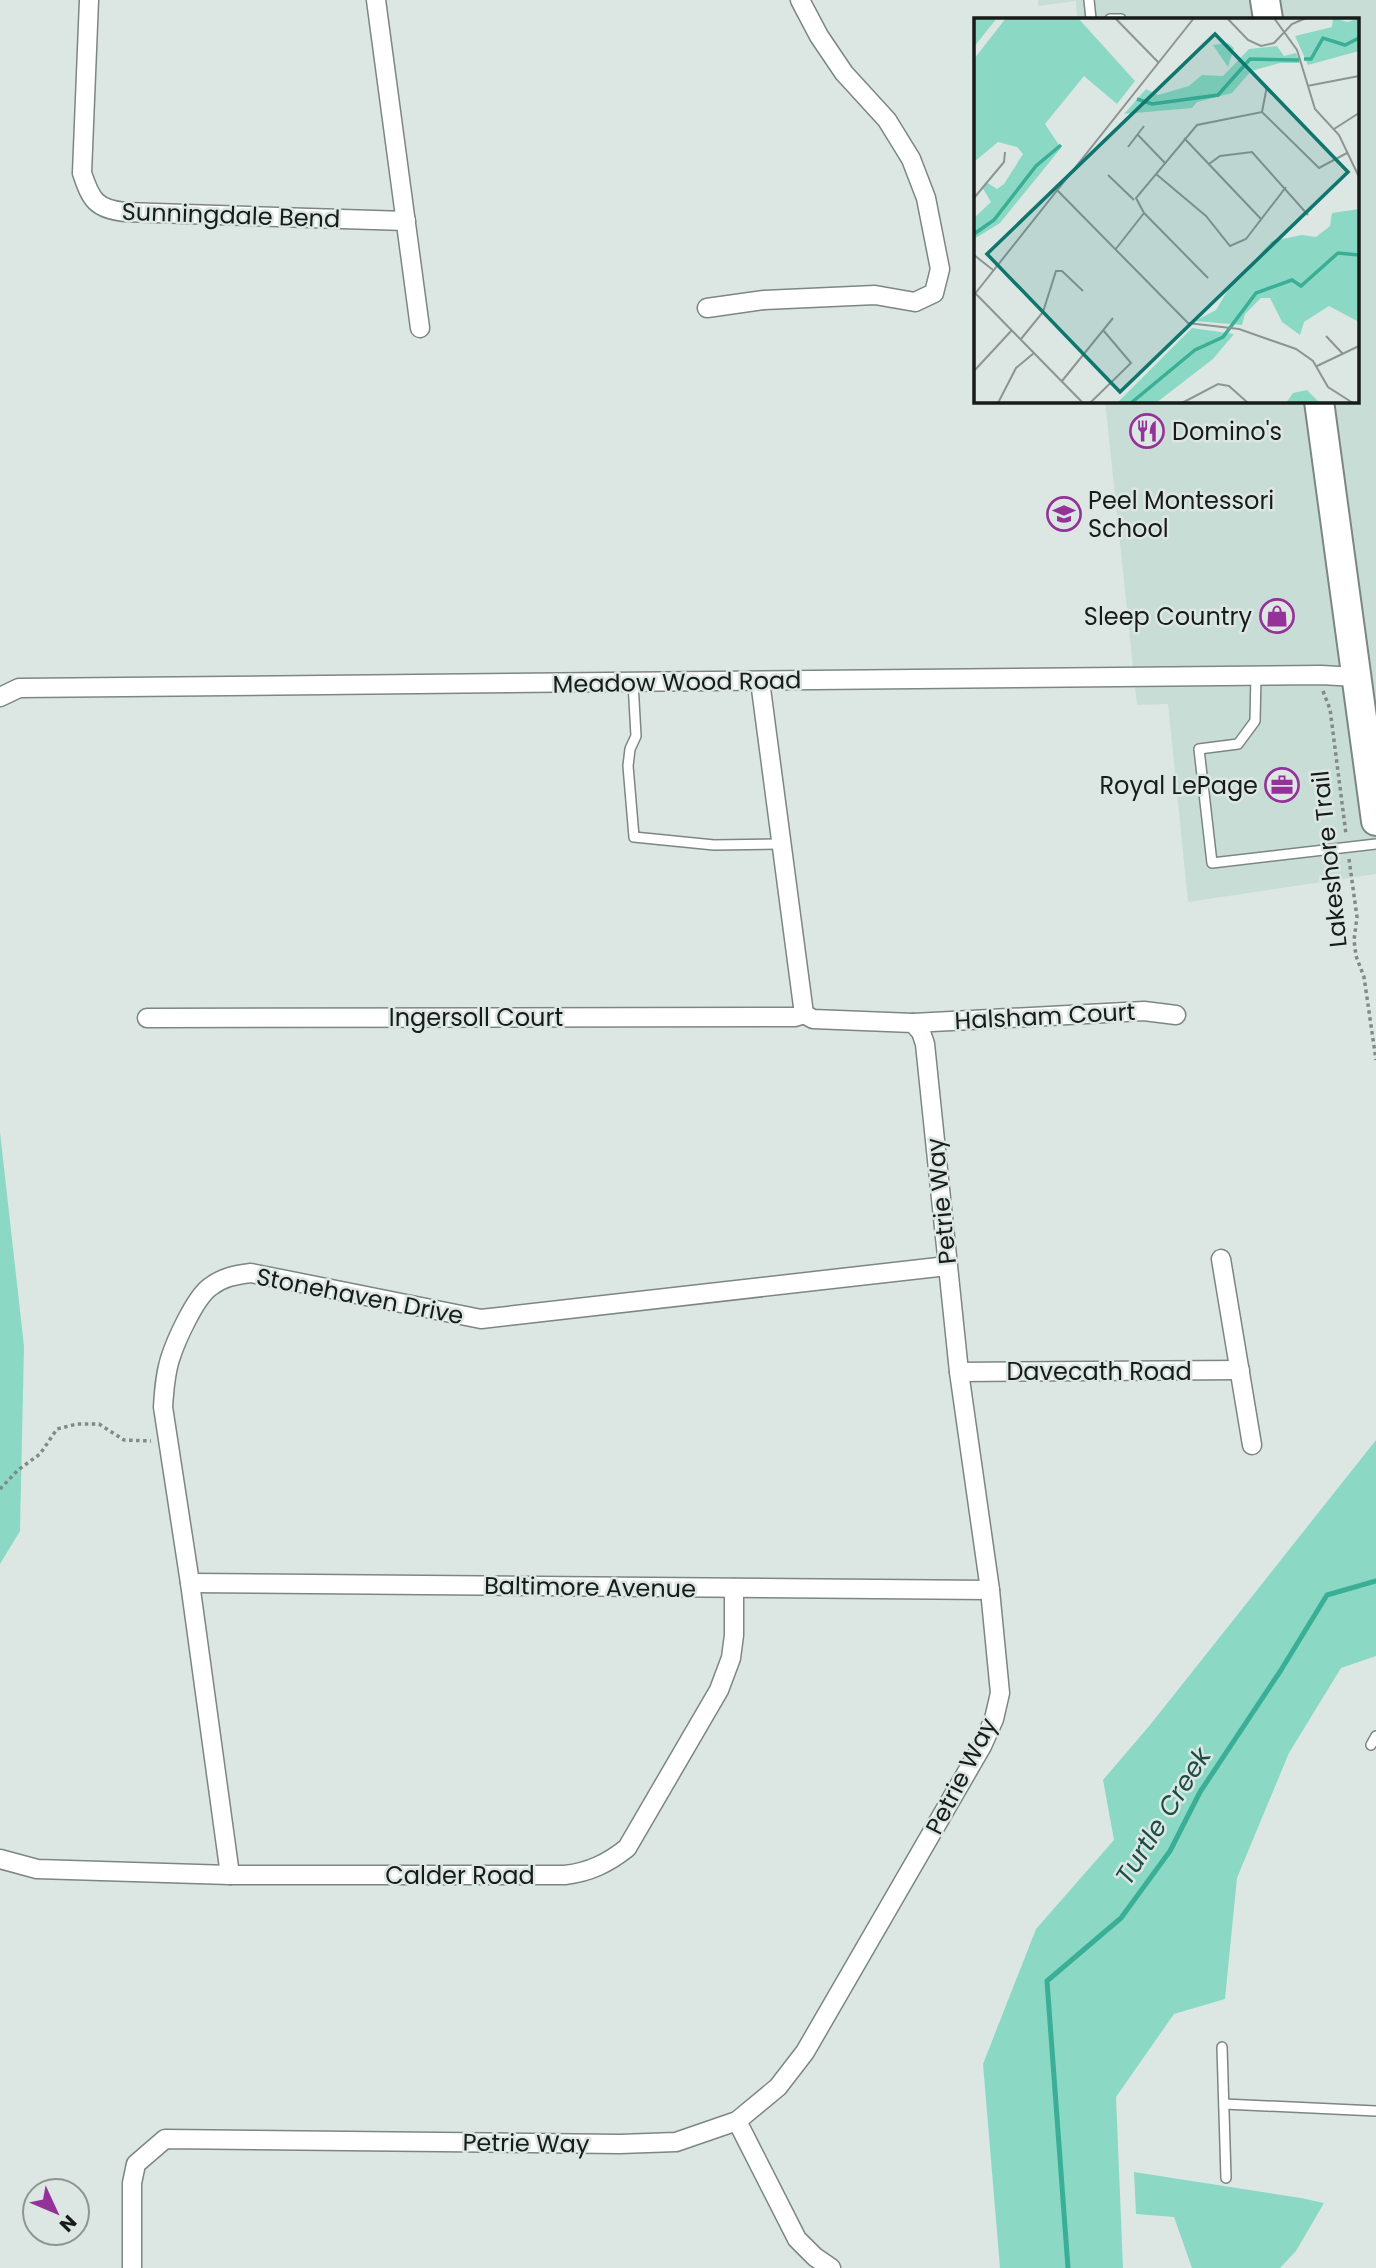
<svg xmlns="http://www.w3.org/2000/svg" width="1376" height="2268" font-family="Poppins,sans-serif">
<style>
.built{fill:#c9ddd7}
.green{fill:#8bd9c5}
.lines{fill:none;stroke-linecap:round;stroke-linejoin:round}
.stream{stroke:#3aaf96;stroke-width:5}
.lane-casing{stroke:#7c8683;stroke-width:12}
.street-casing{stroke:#7c8683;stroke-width:21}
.primary-casing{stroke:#7c8683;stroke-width:32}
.path{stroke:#828a88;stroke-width:3.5;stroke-dasharray:3.5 3.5;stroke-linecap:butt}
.lane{stroke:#fff;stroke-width:9}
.street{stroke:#fff;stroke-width:18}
.primary{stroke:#fff;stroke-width:28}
.labels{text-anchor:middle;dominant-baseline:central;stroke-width:5;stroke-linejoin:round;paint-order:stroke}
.street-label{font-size:24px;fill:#171b19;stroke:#dce7e4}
.poi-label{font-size:24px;fill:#171b19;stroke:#dce7e4;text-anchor:start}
.water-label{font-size:26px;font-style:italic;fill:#1c4d42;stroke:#dce7e4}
.inset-river{fill:none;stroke:#3aaf96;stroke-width:3.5}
.inset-road{fill:none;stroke:#8d9593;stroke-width:2}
.view{fill:#0f766e;fill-opacity:0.15;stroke:#0f766e;stroke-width:3.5}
.inset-edge{fill:none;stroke:#171b19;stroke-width:3.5}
</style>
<rect width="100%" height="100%" fill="#dce7e4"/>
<path class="built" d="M1038,0H1376V874L1188,902L1168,704L1137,705L1105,401H1357V19H1077L1076,1L1038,6Z"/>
<g class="green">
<path d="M0,1132L24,1346L20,1531L0,1564Z"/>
<path d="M1376,1440V1656L1341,1668L1289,1753L1237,1878L1225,1999L1174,2014L1116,2097L1123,2268H1000L983,2064L1036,1929L1114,1840L1103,1780L1150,1725Z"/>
<path d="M1134,2172L1301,2198L1324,2203L1296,2251L1280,2268H1192L1174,2217L1136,2214Z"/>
</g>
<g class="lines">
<path class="stream" d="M1068,2268L1047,1981L1121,1918L1170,1851L1200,1792L1281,1670L1327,1595L1376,1581"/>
<g class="lane-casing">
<g id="lane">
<path d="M1089,0L1091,19"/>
<path d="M1110,19H1121"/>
<path d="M1256,676L1255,721L1238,744L1199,749L1212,863L1376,844"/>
<path d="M633,682L636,736L630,749L628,766L634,837L714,845L781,844"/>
<path d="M1371,1745L1376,1736"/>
<path d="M1222,2047L1226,2178"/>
<path d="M1224,2104L1376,2111"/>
</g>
</g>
<g class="street-casing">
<g id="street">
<path d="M89,0L82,173C91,200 96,209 125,212L406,221"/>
<path d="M376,0L420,328"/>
<path d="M707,308L764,300L875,295L915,302L934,293L940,269L926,198L911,159L887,120L844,73L819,36L800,0"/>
<path d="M0,697L19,688L1321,675L1356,677"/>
<path d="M147,1018L795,1017L804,1014"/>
<path d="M913,1023L1144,1011L1176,1015"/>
<path d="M1221,1259L1252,1445"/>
<path d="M959,1372L1240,1370"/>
<path d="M190,1583L990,1590"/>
<path d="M0,1859L37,1869L230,1875H565C590,1872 608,1863 627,1848L719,1690L731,1658L734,1635V1588"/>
<path d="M230,1875L190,1583L163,1407C164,1391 165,1375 170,1359C176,1340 195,1298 210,1287C223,1277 235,1275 251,1273L481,1319L947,1266"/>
<path d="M737,2121L797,2239L815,2257L831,2268"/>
<path d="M132,2268V2183L136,2164L165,2139L620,2144L676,2142L737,2121L778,2087L805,2052L982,1746L994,1719L1000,1693L990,1590L959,1372L925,1044L921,1032L913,1023L813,1019L804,1014L760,681"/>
</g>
</g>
<g class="primary-casing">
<g id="primary">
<path d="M1265,0L1268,19"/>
<path d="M1319,401L1376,821"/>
</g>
</g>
<g class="path">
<path d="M1323,691L1330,709L1346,834"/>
<path d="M1349,859L1357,917L1354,940L1356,956L1364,977L1376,1060"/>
<path d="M0,1489L18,1470L40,1454L57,1429L77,1424H99L124,1440L151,1441"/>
</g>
<use href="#lane" class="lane"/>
<use href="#street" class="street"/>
<use href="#primary" class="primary"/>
</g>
<defs>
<g id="restaurant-ring" transform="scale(1.75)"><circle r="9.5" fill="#dce7e4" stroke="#943299" stroke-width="1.5"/><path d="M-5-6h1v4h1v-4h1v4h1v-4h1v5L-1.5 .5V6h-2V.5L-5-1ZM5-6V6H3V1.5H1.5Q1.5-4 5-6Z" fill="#943299"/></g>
<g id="school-ring" transform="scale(1.75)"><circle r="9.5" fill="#dce7e4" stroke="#943299" stroke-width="1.5"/><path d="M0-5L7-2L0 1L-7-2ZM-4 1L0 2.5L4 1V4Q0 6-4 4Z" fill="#943299"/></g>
<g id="shop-ring" transform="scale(1.75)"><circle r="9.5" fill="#dce7e4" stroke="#943299" stroke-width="1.5"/><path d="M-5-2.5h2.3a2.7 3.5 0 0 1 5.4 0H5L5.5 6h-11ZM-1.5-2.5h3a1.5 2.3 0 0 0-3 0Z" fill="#943299"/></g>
<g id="office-ring" transform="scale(1.75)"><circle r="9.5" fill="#dce7e4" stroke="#943299" stroke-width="1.5"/><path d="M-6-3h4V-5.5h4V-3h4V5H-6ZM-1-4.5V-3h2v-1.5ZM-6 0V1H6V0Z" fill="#943299"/></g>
</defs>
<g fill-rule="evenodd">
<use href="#restaurant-ring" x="1147" y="431"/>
<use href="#school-ring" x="1064" y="514"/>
<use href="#shop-ring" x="1277" y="616"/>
<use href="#office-ring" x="1282" y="785"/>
</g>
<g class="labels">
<g class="street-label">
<text transform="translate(231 215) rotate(2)">Sunningdale Bend</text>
<text transform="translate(677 682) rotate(-1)">Meadow Wood Road</text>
<text transform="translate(1329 859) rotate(-96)">Lakeshore Trail</text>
<text transform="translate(1045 1016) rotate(-3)">Halsham Court</text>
<text x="476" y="1017">Ingersoll Court</text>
<text transform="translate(941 1201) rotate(-96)">Petrie Way</text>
<text transform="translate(360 1296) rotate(11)">Stonehaven Drive</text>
<text x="1099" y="1371">Davecath Road</text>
<text transform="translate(590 1587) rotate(1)">Baltimore Avenue</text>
<text transform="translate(961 1776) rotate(-63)">Petrie Way</text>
<text x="460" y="1875">Calder Road</text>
<text transform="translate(526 2143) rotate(1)">Petrie Way</text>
</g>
<g class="poi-label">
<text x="1172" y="431">Domino's</text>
<text x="1088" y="500">Peel Montessori<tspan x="1088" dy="28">School</tspan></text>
<text x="1252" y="616" text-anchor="end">Sleep Country</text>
<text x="1258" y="785" text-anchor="end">Royal LePage</text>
</g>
<g class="water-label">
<text transform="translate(1163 1816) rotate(-58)">Turtle Creek</text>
</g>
</g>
<g transform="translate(974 18)">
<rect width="385" height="385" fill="#dce7e4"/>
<path d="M0,0H23L0,29ZM32,0H104L161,63L143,86L110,58L71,106L87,130L26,205L0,221V200L17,184L8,169L12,164L23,171L30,166L49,136L43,129L24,124L0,144V41ZM359,0L374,4L385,0V33L334,47L321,18L358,9ZM254,25L260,30L254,49L239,27ZM303,28L310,38L322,35L326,45H306L277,53L258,75L223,84L218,90L150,96L172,71L184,77L215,68L228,57L249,58L275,31ZM385,191V304L355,288L330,304L326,317L308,304L296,280H287L271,296L268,307L221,303L242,292L254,272L298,223L328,217L342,219L356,208L358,195ZM218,310L260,316L239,341L182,385H143ZM333,372L346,385H312L319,375Z" fill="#8bd9c5"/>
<path class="inset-river" d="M330,41H337L349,20L371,27L385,20M163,81L178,86L244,77L276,41L325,42M0,216L20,202L62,148L87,127M157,385L221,332L249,319L282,275L318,262L327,268L364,235L385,237"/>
<path class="inset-road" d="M141,0L184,44M253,0L274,22L287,28L300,25L318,6L332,0M300,0L323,32L341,91L365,117L385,159M333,68L385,58M288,94L293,68M360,111L385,95M164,117L191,145M210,120L287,201M154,129L170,108M235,146L246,138L278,134L334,197M182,156L232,198L256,228L272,221L312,169M134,157L160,182M83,172L214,305L265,311L322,331L339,343L354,369L379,385M0,180L30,144L31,134M170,195L234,260M141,232L170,195L162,180L223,107L288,94L345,150L373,135M0,237L19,252M1,275L109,385M0,277L220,0M352,318L369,336M47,321L69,294L82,253H88L109,273M343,348L385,328M0,353L38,312M88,363L139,300M24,385L42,350L60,335M116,385L157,345L129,312M208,385L244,366L255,368L274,385"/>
<path class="view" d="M241,16L374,154L146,374L13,236Z"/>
<rect width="385" height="385" class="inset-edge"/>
</g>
<g transform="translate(56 2212) rotate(134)"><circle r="33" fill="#dce7e4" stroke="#8d9593" stroke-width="2"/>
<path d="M0-5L12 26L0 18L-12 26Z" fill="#943299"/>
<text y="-10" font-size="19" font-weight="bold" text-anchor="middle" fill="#171b19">N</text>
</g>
</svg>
